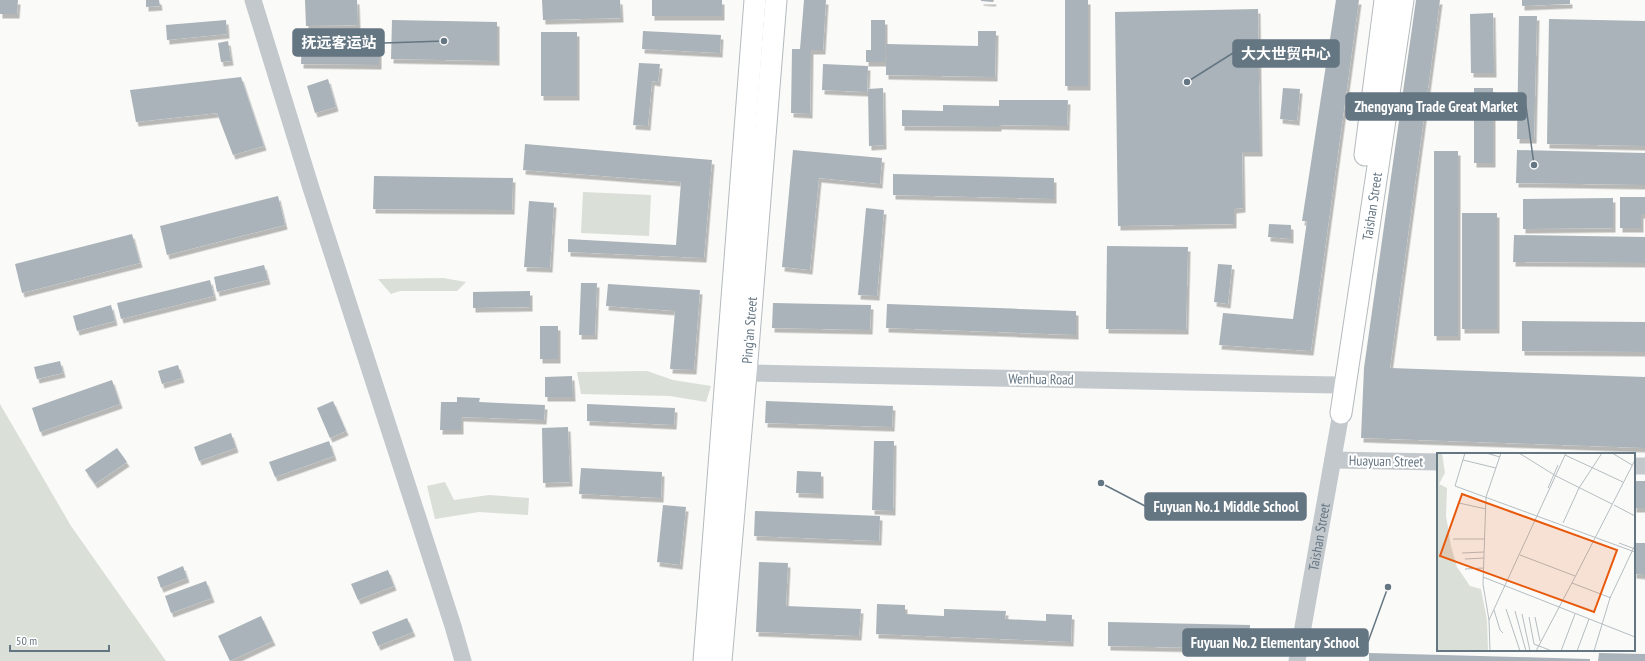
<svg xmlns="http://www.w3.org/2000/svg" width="1645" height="661" font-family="'PT Sans Narrow','Noto Sans SC',sans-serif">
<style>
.green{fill:#dadfd7}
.building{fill:#aab3b9;filter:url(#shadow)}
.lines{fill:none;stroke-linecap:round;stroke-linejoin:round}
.major-casing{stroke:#b5babe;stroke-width:23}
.minor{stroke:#c3c8cc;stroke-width:17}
.major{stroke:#fff;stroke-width:21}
.labels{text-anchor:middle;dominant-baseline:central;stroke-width:4;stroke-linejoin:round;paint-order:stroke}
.street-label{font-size:14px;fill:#657683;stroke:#fff}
.inset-road{fill:none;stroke:#b5bdc2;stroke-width:1}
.view{fill:#e8590c;fill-opacity:0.15;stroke:#e8590c;stroke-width:2}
.inset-edge{fill:none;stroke:#657683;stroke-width:2}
.leader{fill:none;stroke:#657683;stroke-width:1.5}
.callout-dot{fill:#657683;stroke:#fff;stroke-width:1.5}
.callout{fill:#657683;stroke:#657683;stroke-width:1.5}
.callout-label{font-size:15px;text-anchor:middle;font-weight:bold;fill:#fff}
</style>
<defs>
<filter id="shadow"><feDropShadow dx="2.5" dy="4.5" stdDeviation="0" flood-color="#0004"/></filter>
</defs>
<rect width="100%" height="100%" fill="#fafaf8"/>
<g class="green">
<path d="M583,192L651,195L649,236L581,233Z"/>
<path d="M443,278L466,282L457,291H400L391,294L378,279Z"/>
<path d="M647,371L673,380L711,386L706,402L670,396L581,394L577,372Z"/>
<path d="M0,404L71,526L166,661H0Z"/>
<path d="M445,482L454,500L489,495L529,498L528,515L479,512L435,519L427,486Z"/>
</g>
<g class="building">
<path d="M0,0H18L17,14H0Z"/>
<path d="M146,0H159L160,6L146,7Z"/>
<path d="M305,0H357L358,25L306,26Z"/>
<path d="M542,0H620L621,18L543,20Z"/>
<rect x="652" y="0" width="70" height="16"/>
<path d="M804,0H826L823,50H811L810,114L791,113L792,49H800Z"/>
<path d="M981,0H994L993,2L981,1Z"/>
<rect x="1065" y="0" width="23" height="86"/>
<path d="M1336,0H1359L1311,351L1219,345L1223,313L1293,319L1307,221H1302Z"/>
<path d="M1416,0H1440L1390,368L1645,377V448L1361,438L1364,368Z"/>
<path d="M1522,0H1570V4L1522,6Z"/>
<path d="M1258,9L1260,152H1242L1243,208L1234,209V224L1118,226L1115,12Z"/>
<path d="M1493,13L1494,73H1471L1470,14Z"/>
<path d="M1519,16H1537L1534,139H1517Z"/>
<path d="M1549,19L1645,21V146L1547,144Z"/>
<path d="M226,20L227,34L167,40L166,25Z"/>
<path d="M392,20L497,22V61L391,59Z"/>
<path d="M871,20H885V62H866V50H871Z"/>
<path d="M643,31L721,35L720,53L642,49Z"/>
<path d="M978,31H996L995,77L886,75V44L978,46Z"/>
<rect x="541" y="32" width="36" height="64"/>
<path d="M302,36L379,37V65L301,64Z"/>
<path d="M228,41L231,61L221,62L218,43Z"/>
<path d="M639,63L660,64L658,82L652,81L648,126L633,125Z"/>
<path d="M823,64L868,66L867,92L822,90Z"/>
<path d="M241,77L264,146L233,155L217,113L136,122L130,90Z"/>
<path d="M328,79L336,107L315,113L307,86Z"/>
<path d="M883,88L884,145L869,146L868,89Z"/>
<path d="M1283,88L1300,89L1297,121L1280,119Z"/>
<rect x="1474" y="88" width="19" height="75"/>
<path d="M999,100H1068L1067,126L999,125V127L902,126V110L943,111V105L999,106Z"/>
<path d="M525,144L712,160L704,258L568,252V239L676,245L681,182L523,170Z"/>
<path d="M793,150L882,158L880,184L819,178L810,270L782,267Z"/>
<path d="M1517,150L1645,153V185L1516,183Z"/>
<rect x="1434" y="151" width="24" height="185"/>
<path d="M893,174L1054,178V199L893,195Z"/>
<path d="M374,176L513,178L512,210L373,209Z"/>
<path d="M278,196L285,225L167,255L160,226Z"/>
<path d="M1620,197H1645V214H1641V228H1620Z"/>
<path d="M1613,198V228L1523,229V199Z"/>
<path d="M529,201L554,203L550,268L524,267Z"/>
<path d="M866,208L884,210L877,296L858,295Z"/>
<rect x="1462" y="213" width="35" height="116"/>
<path d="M1269,224L1291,225V239L1268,237Z"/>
<path d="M132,234L140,263L22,293L15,264Z"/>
<path d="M1514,235L1645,237V263L1513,262Z"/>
<path d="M1107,246L1188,247L1186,330L1106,329Z"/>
<path d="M1218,264L1232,265L1228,304L1214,302Z"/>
<path d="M264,265L268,280L217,292L214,277Z"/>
<path d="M210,280L214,296L121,319L117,303Z"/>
<path d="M581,283H597L595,335H579Z"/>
<path d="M608,284L700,290L694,370L670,369L675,311L606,306Z"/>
<path d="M530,291V307L473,308V292Z"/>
<path d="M773,303L871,305L870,330L772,328Z"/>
<path d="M887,304L1076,311V335L886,328Z"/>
<path d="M111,305L115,321L77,331L73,316Z"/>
<path d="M1522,321L1645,322V352L1522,351Z"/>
<rect x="540" y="326" width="18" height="33"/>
<path d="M60,361L63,373L37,379L34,367Z"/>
<path d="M178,365L182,378L162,384L158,371Z"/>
<path d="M572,376L573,397H545V377Z"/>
<path d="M112,380L120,404L40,432L32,408Z"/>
<path d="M457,397L480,398L479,402L545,405L544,420L461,417V430H440L441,402H457Z"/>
<path d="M333,401L346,431L330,438L317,408Z"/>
<path d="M766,401L893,406L892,427L765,423Z"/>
<path d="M587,404L675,408L674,425L587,421Z"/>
<path d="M568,427L570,482L543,483L542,428Z"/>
<path d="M231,433L236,448L199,461L194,447Z"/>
<path d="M329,441L334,456L275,477L269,462Z"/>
<path d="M874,441H894L893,511L872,510Z"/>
<path d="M117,448L127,462L95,484L85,470Z"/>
<path d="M581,468L662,472L661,498L579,494Z"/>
<path d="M797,471L821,472V494L796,493Z"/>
<rect x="1634" y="481" width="11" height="27"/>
<path d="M663,505L686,507L680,565L657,562Z"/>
<path d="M755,511L880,516L879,541L754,536Z"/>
<path d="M1634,543H1645V575L1634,574Z"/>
<path d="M759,562L788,563L786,606L861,609L859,636L756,632Z"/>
<path d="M183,566L187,578L161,588L157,577Z"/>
<path d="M388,570L394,586L358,600L351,584Z"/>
<path d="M206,581L212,598L171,613L165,596Z"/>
<path d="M877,604L905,605V614L944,616V609L1006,611L1005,619L1046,621V614L1072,615L1071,642L876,634Z"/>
<path d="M261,616L273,641L230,661L218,636Z"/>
<path d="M407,618L413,632L378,646L372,632Z"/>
<path d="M1108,622L1250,625L1249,649L1108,646Z"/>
<path d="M1369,653L1590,659V661H1369Z"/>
<path d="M1599,653L1645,654V661H1598Z"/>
</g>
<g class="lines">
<g class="major-casing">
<g id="major">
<path d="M1365,155L1385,0"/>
<path id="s2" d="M1341,413L1403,0"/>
<path d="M704,661L755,0"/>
<path id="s3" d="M721,661L746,373L776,0"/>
</g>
</g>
<g class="minor">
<path d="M253,0L311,188L453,626L463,661"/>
<path d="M746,373L1336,385"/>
<path d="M1333,460L1438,462"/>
<path d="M1634,466H1645"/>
<path id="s1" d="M1297,661L1341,413"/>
</g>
<use href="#major" class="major"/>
</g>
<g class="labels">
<g class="street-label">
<text stroke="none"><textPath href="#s2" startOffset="209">Taishan Street</textPath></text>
<text stroke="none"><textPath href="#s3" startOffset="332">Ping'an Street</textPath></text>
<text transform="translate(1041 379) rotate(1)">Wenhua Road</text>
<text transform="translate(1386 461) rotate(1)">Huayuan Street</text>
<text stroke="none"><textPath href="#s1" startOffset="126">Taishan Street</textPath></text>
</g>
</g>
<g transform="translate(1437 453)">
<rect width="198" height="198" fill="#fafaf8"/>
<path d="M0,0H5L8,20L2,31L10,35L9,63L14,93L20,114L33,133L44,136L50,167L51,198H0Z" fill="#dadfd7"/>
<path class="inset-road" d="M49,0L63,4M82,0L119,23L175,51M175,0L195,12M128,2L186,29M26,7L59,15M18,33L28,0M18,33L198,99M111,35L121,12M22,50L49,56M177,52L198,63M126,70L142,35L165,0M16,86H48M182,90L198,96M25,100L47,99M83,102L138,123M28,106L47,105M28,116L47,115M46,124L198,184M137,126L198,7M135,130L174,145M69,156L83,198M57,157L63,177L66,180M78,158L89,198M85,161L93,198M92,164L97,191L115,198M98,164L103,188M52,167L129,0M53,198L52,167L46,131L49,44L64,0M99,198L137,126M124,198L138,161M140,198L152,166M157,198L173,145L198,92"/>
<path class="view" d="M25,41L180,97L157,159L3,103Z"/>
<rect width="198" height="198" class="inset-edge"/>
</g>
<path class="leader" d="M444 41L384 43M1187 82L1233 53M1534 165L1526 106M1101 483L1145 506M1388 587L1368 642"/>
<g class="callout-dot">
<circle cx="444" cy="41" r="4"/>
<circle cx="1187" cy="82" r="4"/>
<circle cx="1534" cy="165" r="4"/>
<circle cx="1101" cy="483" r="4"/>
<circle cx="1388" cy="587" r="4"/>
</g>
<g class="callout">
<rect x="293" y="29" width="91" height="27" rx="4"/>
<rect x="1233" y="40" width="106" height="27" rx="4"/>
<rect x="1346" y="93" width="180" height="27" rx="4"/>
<rect x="1145" y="493" width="161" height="27" rx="4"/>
<rect x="1183" y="629" width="185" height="27" rx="4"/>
</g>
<g class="callout-label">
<text x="339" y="48">抚远客运站</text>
<text x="1286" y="59">大大世贸中心</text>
<text x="1436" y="112">Zhengyang Trade Great Market</text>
<text x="1226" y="512">Fuyuan No.1 Middle School</text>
<text x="1275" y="648">Fuyuan No.2 Elementary School</text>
</g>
<path d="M10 645v6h99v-6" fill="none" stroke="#657683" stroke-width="2"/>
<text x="16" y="645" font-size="12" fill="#657683" stroke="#ffffff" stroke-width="3" paint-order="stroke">50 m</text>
</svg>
